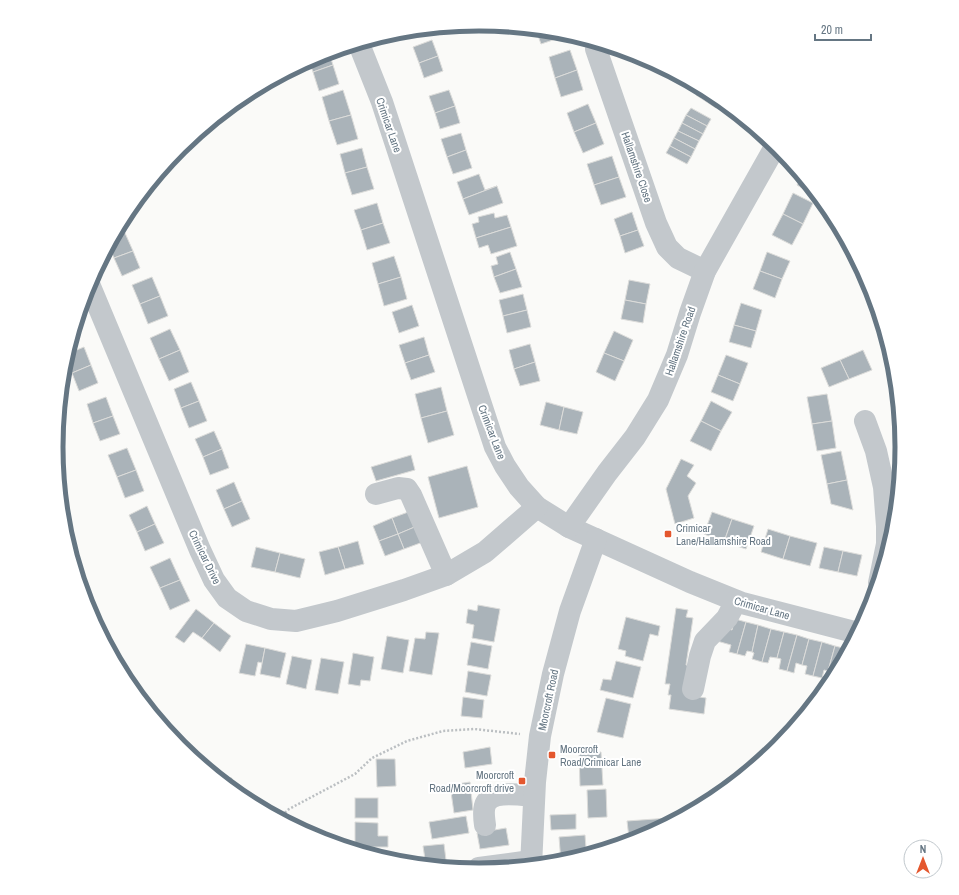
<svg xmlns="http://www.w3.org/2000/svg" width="959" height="895" font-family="'Archivo Narrow',sans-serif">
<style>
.building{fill:#aab3b9;stroke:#dcdcda}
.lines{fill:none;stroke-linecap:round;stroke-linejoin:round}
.path{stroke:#bbbfc2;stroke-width:2.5;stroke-dasharray:2 2;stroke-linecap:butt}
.minor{stroke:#c3c8cc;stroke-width:22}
.poi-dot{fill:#e4572e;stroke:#fff;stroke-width:1.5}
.labels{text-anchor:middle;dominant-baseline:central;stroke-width:4;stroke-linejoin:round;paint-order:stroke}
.street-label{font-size:11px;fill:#657683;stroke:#fff}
.poi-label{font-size:11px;fill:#657683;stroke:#fff;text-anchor:start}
.rim{fill:none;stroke:#657683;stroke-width:5}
</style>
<rect width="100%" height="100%" fill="#fafaf8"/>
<g class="building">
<path d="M536,30L560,32L562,37L541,44Z"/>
<path d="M432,40L438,56L419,63L413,47Z"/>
<path d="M570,50L577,70L555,78L549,57Z"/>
<path d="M329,53L333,65L313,72L309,61L318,56Z"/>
<path d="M632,53L642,56L644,58L638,62Z"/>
<path d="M438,56L443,71L424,78L419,63Z"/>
<path d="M333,65L339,84L319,91L313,72Z"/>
<path d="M577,70L583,90L561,97L555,78Z"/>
<path d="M701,88L715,96L721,100L716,108L696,95Z"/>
<path d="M343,90L351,115L329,121L322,97Z"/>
<path d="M449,90L455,106L435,113L429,96Z"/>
<path d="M588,104L596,123L574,132L567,113Z"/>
<path d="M455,106L460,123L440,129L435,113Z"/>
<path d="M691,108L711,119L707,126L686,115Z"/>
<path d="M351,115L358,139L337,145L329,121Z"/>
<path d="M686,115L707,126L703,134L682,123Z"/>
<path d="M596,123L604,144L583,153L574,132Z"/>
<path d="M682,123L703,134L699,141L678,131Z"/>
<path d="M678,131L699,141L695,149L674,138Z"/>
<path d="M461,133L466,150L447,157L441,139Z"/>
<path d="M674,138L695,149L691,157L670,146Z"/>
<path d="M670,146L691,157L687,164L666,153Z"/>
<path d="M362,148L367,167L345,173L340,154Z"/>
<path d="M466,150L472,168L453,174L447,157Z"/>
<path d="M612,156L619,177L594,185L587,164Z"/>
<path d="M367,167L374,189L352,195L345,173Z"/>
<path d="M479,174L485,190L497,186L463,199L457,182Z"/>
<path d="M802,176L818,195L817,197L797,185Z"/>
<path d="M619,177L626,197L601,205L594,185Z"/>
<path d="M497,186L503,203L469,215L463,199Z"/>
<path d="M793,193L813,203L803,224L783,214Z"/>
<path d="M377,203L383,223L361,230L354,210Z"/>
<path d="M632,212L638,230L620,236L614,219Z"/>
<path d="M494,213L495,218L507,215L511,227L476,238L472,224L479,222L478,217Z"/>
<path d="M783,214L803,224L792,245L772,235Z"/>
<path d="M383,223L390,243L367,250L361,230Z"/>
<path d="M511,227L517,246L491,254L488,245L479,248L476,238Z"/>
<path d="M638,230L644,246L625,253L620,236Z"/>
<path d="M125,233L133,251L114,258L109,246L114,237Z"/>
<path d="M133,251L140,268L122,276L114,258Z"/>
<path d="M510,252L516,269L494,277L491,266L498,264L496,257Z"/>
<path d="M767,252L790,261L782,279L760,271Z"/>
<path d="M394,256L401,277L378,284L372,263Z"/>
<path d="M516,269L522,287L500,293L494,277Z"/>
<path d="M760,271L782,279L775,298L753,289Z"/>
<path d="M152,277L160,296L140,304L132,285Z"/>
<path d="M401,277L407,299L384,306L378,284Z"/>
<path d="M629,280L650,284L646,304L625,300Z"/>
<path d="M523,294L527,310L503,316L499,300Z"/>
<path d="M160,296L168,316L148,324L140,304Z"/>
<path d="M625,300L646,304L643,323L621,319Z"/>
<path d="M741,303L762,310L756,331L734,325Z"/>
<path d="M412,305L419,326L399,333L392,312Z"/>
<path d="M527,310L531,327L507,333L503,316Z"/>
<path d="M734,325L756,331L751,348L729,342Z"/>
<path d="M170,329L180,350L159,359L150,338Z"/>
<path d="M614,331L633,340L624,361L604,353Z"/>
<path d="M424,337L429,355L405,363L399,345Z"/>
<path d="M530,344L535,362L514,369L509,350Z"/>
<path d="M84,347L91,365L72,373L66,358L67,354Z"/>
<path d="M180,350L189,372L169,381L159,359Z"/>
<path d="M863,350L872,370L849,379L840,360Z"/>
<path d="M604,353L624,361L615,381L596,372Z"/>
<path d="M429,355L435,372L411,380L405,363Z"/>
<path d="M726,355L748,363L740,384L718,375Z"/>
<path d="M840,360L849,379L829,387L821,368Z"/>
<path d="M535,362L540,381L520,386L514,369Z"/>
<path d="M91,365L98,383L79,391L72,373Z"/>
<path d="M718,375L740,384L733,401L711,392Z"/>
<path d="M191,382L199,401L181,408L174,389Z"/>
<path d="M441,387L447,411L421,418L415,394Z"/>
<path d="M827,394L832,421L812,424L807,397Z"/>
<path d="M106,397L113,416L93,423L87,404Z"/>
<path d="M199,401L207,421L189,428L181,408Z"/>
<path d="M711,401L732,412L721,431L701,421Z"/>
<path d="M546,402L564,407L559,430L540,425Z"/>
<path d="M564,407L583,412L577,434L559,430Z"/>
<path d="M447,411L454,435L428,443L421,418Z"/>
<path d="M113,416L120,434L100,441L93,423Z"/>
<path d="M701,421L721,431L711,451L690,441Z"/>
<path d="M832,421L836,448L817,451L812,424Z"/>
<path d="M214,431L222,449L203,457L195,439Z"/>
<path d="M127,448L136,470L117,477L108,455Z"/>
<path d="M222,449L229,468L210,475L203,457Z"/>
<path d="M841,451L847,480L827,484L821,455Z"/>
<path d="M411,455L415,470L376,481L371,467Z"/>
<path d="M681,459L694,465L687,476L696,483L688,496L694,518L675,524L666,489Z"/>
<path d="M467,466L478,507L439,518L428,477Z"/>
<path d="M136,470L144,491L125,498L117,477Z"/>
<path d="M847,480L853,510L831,504L827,484Z"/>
<path d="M234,482L242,501L224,509L216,490Z"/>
<path d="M242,501L250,519L232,527L224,509Z"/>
<path d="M147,506L155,524L137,532L129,515Z"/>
<path d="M411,511L417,526L398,534L392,518Z"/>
<path d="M712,512L732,519L724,542L704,534Z"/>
<path d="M392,518L398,534L379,541L373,526Z"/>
<path d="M732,519L754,526L746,549L724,542Z"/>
<path d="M155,524L164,543L145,551L137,532Z"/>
<path d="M417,526L423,542L404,549L398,534Z"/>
<path d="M768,529L790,536L783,559L761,552Z"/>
<path d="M398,534L404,549L385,556L379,541Z"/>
<path d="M790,536L817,543L810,566L783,559Z"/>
<path d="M358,541L364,564L345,569L338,547Z"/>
<path d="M256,547L280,553L275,572L251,567Z"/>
<path d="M338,547L345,569L325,575L319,552Z"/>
<path d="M824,547L843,551L838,572L819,568Z"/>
<path d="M843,551L862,555L857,576L838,572Z"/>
<path d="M280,553L305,559L300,578L275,572Z"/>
<path d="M170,558L180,580L160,588L150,567Z"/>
<path d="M180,580L190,601L170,610L160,588Z"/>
<path d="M478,605L500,609L494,642L472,638L474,625L466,623L468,609L477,611Z"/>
<path d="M676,608L688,610L686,617L693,618L686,665L692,666L687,695L706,698L704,714L669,709L671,695H668L670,684H665Z"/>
<path d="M196,609L214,623L202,638L193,632L184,643L175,637Z"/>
<path d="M626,617L660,626L658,636L650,634L643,661L625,656L626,651L618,649Z"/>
<path d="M735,619L746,622L737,654L729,652L731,645L717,641L721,627L732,630Z"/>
<path d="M746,622L758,625L752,652L747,651L745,656L737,654Z"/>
<path d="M214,623L231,636L220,652L202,638Z"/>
<path d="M758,625L771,629L762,662L752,659L754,653L752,652Z"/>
<path d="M771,629L784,632L777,658L770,657L768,663L762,662Z"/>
<path d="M426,632L439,633L432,675L409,671L415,638L425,639Z"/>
<path d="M784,632L797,635L787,671L779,669L781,659L777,658Z"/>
<path d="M797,635L809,639L802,665L796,663L794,673L787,671Z"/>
<path d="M387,636L409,640L403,673L381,669Z"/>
<path d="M809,639L822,642L813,676L805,674L807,666L802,665Z"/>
<path d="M471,642L492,646L488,669L467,665Z"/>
<path d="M822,642L835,646L828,671L824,670L822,678L813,676Z"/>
<path d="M246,644L265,648L262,663L258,662L255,676L239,673Z"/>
<path d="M835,646L847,649L845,657L837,673L828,671Z"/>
<path d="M265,648L286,653L280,678L260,674Z"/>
<path d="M353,653L374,657L370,681L361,680L360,686L348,684Z"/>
<path d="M292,656L312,660L306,689L286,684Z"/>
<path d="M321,658L344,662L338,694L315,690Z"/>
<path d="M616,661L641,667L633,698L600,690L603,679L611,680Z"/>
<path d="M468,671L491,675L487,696L465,692Z"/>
<path d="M463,697L484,700L482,718L461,716Z"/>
<path d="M606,698L631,704L623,738L597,732Z"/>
<path d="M490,747L492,764L465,768L463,752Z"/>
<path d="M601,752L603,785L580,786L579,753Z"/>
<path d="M376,759H395L396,786L377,787Z"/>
<path d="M216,777L232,778L231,789Z"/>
<path d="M470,782L473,810L454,813L450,785Z"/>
<path d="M606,789L607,817L588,818L587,790Z"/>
<rect x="355" y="798" width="23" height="20"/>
<path d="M576,814V829L551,830L550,815Z"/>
<path d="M466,816L469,833L432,839L429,822Z"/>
<path d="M669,818V824L645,837L629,838L627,821Z"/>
<path d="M355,822L378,823V836H388V847H355Z"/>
<path d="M506,828L509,845L480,849L477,833Z"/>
<path d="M585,835L586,848L595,847V853L568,861L561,862L559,837Z"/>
<path d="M444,844L447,868L426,866L423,846Z"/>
</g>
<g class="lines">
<path class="path" d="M279,818L289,809L355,774L372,758L407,741L443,731L474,729L520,734"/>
<g class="minor">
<path d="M597,43L596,49L656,223L667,247L678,258L705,271"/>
<path d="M359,44L382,102L495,447L505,466L519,487L537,507L569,527L690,582L742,603L858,633"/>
<path d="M89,284L200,550L214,580L227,598L246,611L271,619L296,621L337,611L404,590L446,575L485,552L537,507"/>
<path d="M865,421L876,451L884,487L887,526V544L879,583"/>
<path d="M376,494L398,488L407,489L411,495L446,575"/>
<path d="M569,527L607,473L635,437L658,400L677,355L690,313L705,271L776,145"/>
<path d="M693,689L700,656L705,641L727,618L736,601"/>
<path d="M485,825C484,818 483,808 486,803C493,790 522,795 534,796"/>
<path d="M531,866L535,782L540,736L553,674L570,611L596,539"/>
<path d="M479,868L531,861"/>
</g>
</g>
<g class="poi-dot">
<rect x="664" y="530" width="8" height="8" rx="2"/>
<rect x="548" y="751" width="8" height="8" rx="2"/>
<rect x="518" y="777" width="8" height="8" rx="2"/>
</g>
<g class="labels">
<g class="street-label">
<text transform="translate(389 125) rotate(71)">Crimicar Lane</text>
<text transform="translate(637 167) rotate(71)">Hallamshire Close</text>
<text transform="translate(680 341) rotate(-71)">Hallamshire Road</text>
<text transform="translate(492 432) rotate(69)">Crimicar Lane</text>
<text transform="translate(205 557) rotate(64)">Crimicar Drive</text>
<text transform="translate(762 608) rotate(16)">Crimicar Lane</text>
<text transform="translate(548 700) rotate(-78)">Moorcroft Road</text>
</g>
<g class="poi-label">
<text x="676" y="528">Crimicar<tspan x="676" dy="13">Lane/Hallamshire Road</tspan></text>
<text x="560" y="749">Moorcroft<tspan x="560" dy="13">Road/Crimicar Lane</tspan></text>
<text x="514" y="775" text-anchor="end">Moorcroft<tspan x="514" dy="13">Road/Moorcroft drive</tspan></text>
</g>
</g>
<path d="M0 0H959V895H0ZM63 447a416 416 0 1 1 832 0a416 416 0 1 1-832 0Z" fill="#fff" fill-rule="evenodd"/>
<path class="rim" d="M63 447a416 416 0 1 1 832 0a416 416 0 1 1-832 0Z"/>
<g transform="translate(923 859)"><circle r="19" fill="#ffffff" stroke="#c1c8cd"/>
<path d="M0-3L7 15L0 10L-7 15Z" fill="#e4572e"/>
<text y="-6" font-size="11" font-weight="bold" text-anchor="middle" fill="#657683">N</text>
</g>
<path d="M815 34v6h56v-6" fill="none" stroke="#657683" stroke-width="2"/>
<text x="821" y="34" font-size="12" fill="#657683" stroke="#ffffff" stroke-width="3" paint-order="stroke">20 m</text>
</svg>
